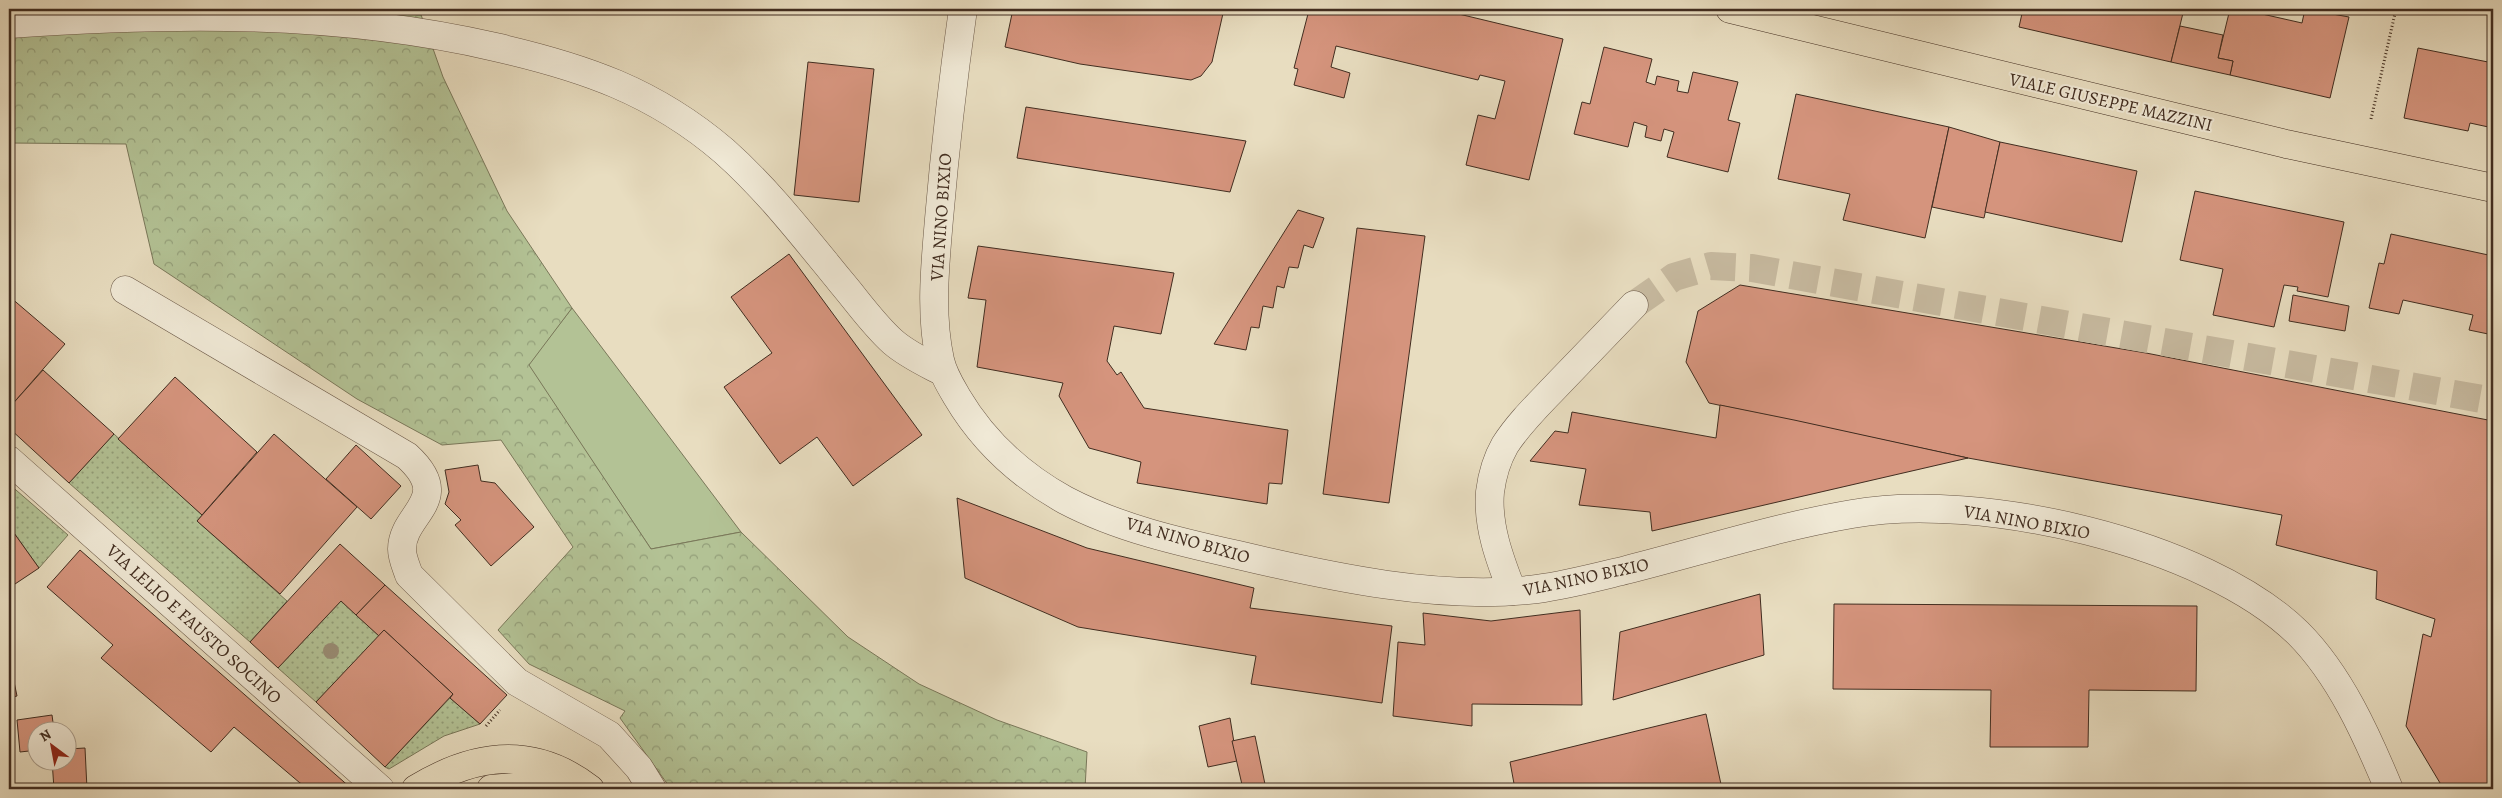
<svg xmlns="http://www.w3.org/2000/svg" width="2502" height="798" font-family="Alegreya,serif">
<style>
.grass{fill:#b3c295;stroke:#7a785a}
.forest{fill:url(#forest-crowns);stroke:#7a785a}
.garden{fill:url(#garden-dots);stroke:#7a785a}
.building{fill:#d5947d;stroke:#412d20}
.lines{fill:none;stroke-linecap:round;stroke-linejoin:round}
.minor-tunnel{stroke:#c7baa0;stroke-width:28;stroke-dasharray:28 14;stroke-linecap:butt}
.minor-casing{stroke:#6b5948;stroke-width:29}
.major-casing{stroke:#412d20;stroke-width:29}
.path{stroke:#412d20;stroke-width:3;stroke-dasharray:1 2.5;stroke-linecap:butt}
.minor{stroke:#f0e9d6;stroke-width:28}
.major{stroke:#e8ddc0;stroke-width:28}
.tree{fill:#998d75}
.labels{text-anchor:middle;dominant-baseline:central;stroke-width:4;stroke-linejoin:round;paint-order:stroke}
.street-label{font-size:18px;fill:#412d20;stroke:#f0e9d6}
</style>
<defs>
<pattern id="forest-crowns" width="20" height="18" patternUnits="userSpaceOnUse" patternTransform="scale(1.25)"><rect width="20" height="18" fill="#b3c295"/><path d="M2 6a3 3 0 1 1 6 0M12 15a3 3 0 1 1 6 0" fill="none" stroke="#939e79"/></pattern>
<pattern id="garden-dots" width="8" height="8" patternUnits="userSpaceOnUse" patternTransform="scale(1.25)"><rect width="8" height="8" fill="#b3c295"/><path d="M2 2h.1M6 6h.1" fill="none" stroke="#939e79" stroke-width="1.8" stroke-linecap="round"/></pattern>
</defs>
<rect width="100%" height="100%" fill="#e8ddc0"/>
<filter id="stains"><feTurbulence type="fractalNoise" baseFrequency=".004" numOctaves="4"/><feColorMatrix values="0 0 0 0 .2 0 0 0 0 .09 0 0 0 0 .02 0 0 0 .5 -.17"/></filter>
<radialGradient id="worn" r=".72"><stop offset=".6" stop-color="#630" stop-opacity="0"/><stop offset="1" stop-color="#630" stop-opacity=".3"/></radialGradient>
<path class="grass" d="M572,308L741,532L651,549L528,365Z"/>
<path class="forest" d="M9,9H419L443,77L507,211L572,308L529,365L651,549L741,532L848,637L919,684L997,720L1087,752L1085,789H671L620,718L625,711L529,664L498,630L573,547L501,440L442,445L357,399L154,264L126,144L9,143Z"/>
<g class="garden">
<path d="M114,434L202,515L197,521L287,601L250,642L69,483Z"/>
<path d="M9,484L68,535L39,568L9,526Z"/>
<path d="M341,601L379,636L316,702L278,668Z"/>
<path d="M450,698L480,724L444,736L389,769L385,767Z"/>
</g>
<g class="building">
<path d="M1013,9H1224L1212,62L1201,76L1191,80L1080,64L1005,47Z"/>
<path d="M1314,9H1438L1563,39L1529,180L1466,165L1478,115L1495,119L1505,81L1480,75L1478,80L1336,46L1331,67L1350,73L1344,98L1294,85L1298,69L1294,68L1309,10L1313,11Z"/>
<path d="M2023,9H2184L2171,62L2019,27Z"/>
<path d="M2230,9H2240L2302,23L2305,9L2349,17L2330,98L2230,75L2233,61L2218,58Z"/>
<path d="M2180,26L2223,35L2218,58L2233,61L2230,75L2171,62Z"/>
<path d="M1604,47L1652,59L1646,82L1655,85L1657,76L1679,81L1677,91L1688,93L1693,72L1738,82L1728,120L1740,123L1728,172L1667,157L1674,132L1664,129L1661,141L1645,137L1647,126L1634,122L1628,147L1574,134L1582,102L1590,104Z"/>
<path d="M2418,48L2493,63V128L2470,123L2468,131L2404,118Z"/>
<path d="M808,62L874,69L859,202L794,195Z"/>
<path d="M1796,94L1949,127L1925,238L1843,220L1850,194L1778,179Z"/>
<path d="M1026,107L1246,141L1230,192L1017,158Z"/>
<path d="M1949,127L2000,142L1984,218L1932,207Z"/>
<path d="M2000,142L2137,171L2122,242L1985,212Z"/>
<path d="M2195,191L2344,222L2328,297L2297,291L2298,287L2284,285L2274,327L2213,315L2223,269L2180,260Z"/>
<path d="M1298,210L1324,218L1313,248L1304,245L1298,268L1289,267L1284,288L1277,286L1273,308L1263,306L1259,328L1251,327L1246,350L1214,344Z"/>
<path d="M1357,228L1425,236L1389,503L1323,494Z"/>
<path d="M2391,234L2493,256V335L2469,330L2473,315L2403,300L2399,314L2369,308L2379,263L2384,264Z"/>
<path d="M978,246L1174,273L1161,334L1114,326L1107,361L1117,375L1121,372L1144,408L1288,430L1282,484L1269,483L1267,504L1137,483L1141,462L1089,448L1059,396L1063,383L977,367L986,300L968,298Z"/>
<path d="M789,254L922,435L853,486L817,437L780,464L724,387L772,353L731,297Z"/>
<path d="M1740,285L2146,353L2493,421V789L2443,788L2406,726L2423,634L2431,637L2435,619L2376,599L2377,571L2276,545L2282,515L1968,458L1709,403L1686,362L1698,311Z"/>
<path d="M2293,295L2349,306L2345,331L2289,321Z"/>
<path d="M10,297L65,344L9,408V298Z"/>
<path d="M43,370L114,434L69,483L9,428V408Z"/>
<path d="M175,377L257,452L202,515L118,439Z"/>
<path d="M1720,405L1794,420L1968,458L1652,531L1650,512L1579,505L1586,469L1530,461L1555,431L1568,433L1572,412L1716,438Z"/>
<path d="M274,434L357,507L280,594L197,521Z"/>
<path d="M356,445L401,486L371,519L326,479Z"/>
<path d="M478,465L481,481L495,483L534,527L491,566L455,525L461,520L445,504L449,492L445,470Z"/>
<path d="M957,498L1087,548L1254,588L1250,608L1392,626L1382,703L1251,684L1256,656L1078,627L965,578Z"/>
<path d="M9,526L39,568L9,588Z"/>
<path d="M340,544L385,585L356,615L341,601L278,668L250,642Z"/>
<path d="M80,550L352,789H312L300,783L234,727L211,752L101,658L113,645L47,587Z"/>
<path d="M385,585L507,695L480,724L450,698L453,694L384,630L379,636L356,615Z"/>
<path d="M1760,594L1764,655L1613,700L1620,632Z"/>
<path d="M1834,604L2197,606L2196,691L2089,690L2088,747H1990L1991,690L1833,689Z"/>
<path d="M1580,610L1582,705L1472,704V726L1393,716L1398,642L1425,645L1423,613L1491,621Z"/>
<path d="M384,630L453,694L385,767L316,702Z"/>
<path d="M9,658L17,696L9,698Z"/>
<path d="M1706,714L1722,789H1515L1510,762Z"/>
<path d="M52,715L54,730H38V750L20,752L17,720Z"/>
<path d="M1230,718L1237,761L1208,767L1199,726Z"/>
<path d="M1255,736L1266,789H1243L1232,741Z"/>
<path d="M85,748L87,789H54L52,760H68V749Z"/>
</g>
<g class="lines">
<path class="minor-tunnel" d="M1634,305L1674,277L1711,266L1752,268L2493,401"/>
<g class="minor-casing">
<g id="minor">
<path d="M963,9C953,79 945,149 939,219C935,265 930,315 940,360C943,374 950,385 957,397C983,441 1020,475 1065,500C1118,528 1180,542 1238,555C1331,577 1442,601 1537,589C1567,585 1597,577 1626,570C1701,551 1776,527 1852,514C1978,491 2205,542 2298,633C2340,675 2367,736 2389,789"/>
<path d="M9,24C171,13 335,10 495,47C583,67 654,91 724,151C768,190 804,237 841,282C858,302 873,324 893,342C908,355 926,363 943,372"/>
<path d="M125,290L407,456C455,500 402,513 402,549C402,558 406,566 409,575L517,682L609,735L639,768L652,789"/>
<path d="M9,460L380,789"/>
<path d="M1512,591C1500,560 1487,526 1490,492C1492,476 1497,459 1505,445C1519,423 1539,404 1557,385C1583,358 1608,332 1634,305"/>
</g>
</g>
<g class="major-casing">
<g id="major">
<path d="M1730,9L2286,144L2493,188"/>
<path d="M416,789C475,753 533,745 590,789"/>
<path d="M491,789L525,786L564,789"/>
</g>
</g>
<g class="path">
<path d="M2371,119L2396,9"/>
<path d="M486,726L500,710"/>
</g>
<use href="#minor" class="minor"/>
<use href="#major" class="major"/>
</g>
<circle class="tree" cx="331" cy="651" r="8"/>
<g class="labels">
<g class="street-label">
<text transform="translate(2111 102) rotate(13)">VIALE GIUSEPPE MAZZINI</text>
<text transform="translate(941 217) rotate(-86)">VIA NINO BIXIO</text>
<text transform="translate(2027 522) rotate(10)">VIA NINO BIXIO</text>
<text transform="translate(1188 540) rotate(16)">VIA NINO BIXIO</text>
<text transform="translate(1586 577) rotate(-12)">VIA NINO BIXIO</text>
<text transform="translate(194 624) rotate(42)">VIA LELIO E FAUSTO SOCINO</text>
</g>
</g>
<rect width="2502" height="798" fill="none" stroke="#e8ddc0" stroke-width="30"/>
<rect x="10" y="10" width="2482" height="778" fill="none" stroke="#412d20" stroke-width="2.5"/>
<rect x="15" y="15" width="2472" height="768" fill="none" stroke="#412d20"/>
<g transform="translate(52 746) rotate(328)"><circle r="24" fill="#f0e9d6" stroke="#aa9e8d"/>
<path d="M0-4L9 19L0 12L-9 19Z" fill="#8f2418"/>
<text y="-8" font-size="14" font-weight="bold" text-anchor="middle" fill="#412d20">N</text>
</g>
<rect width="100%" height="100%" filter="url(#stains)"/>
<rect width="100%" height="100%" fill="url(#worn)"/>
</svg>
